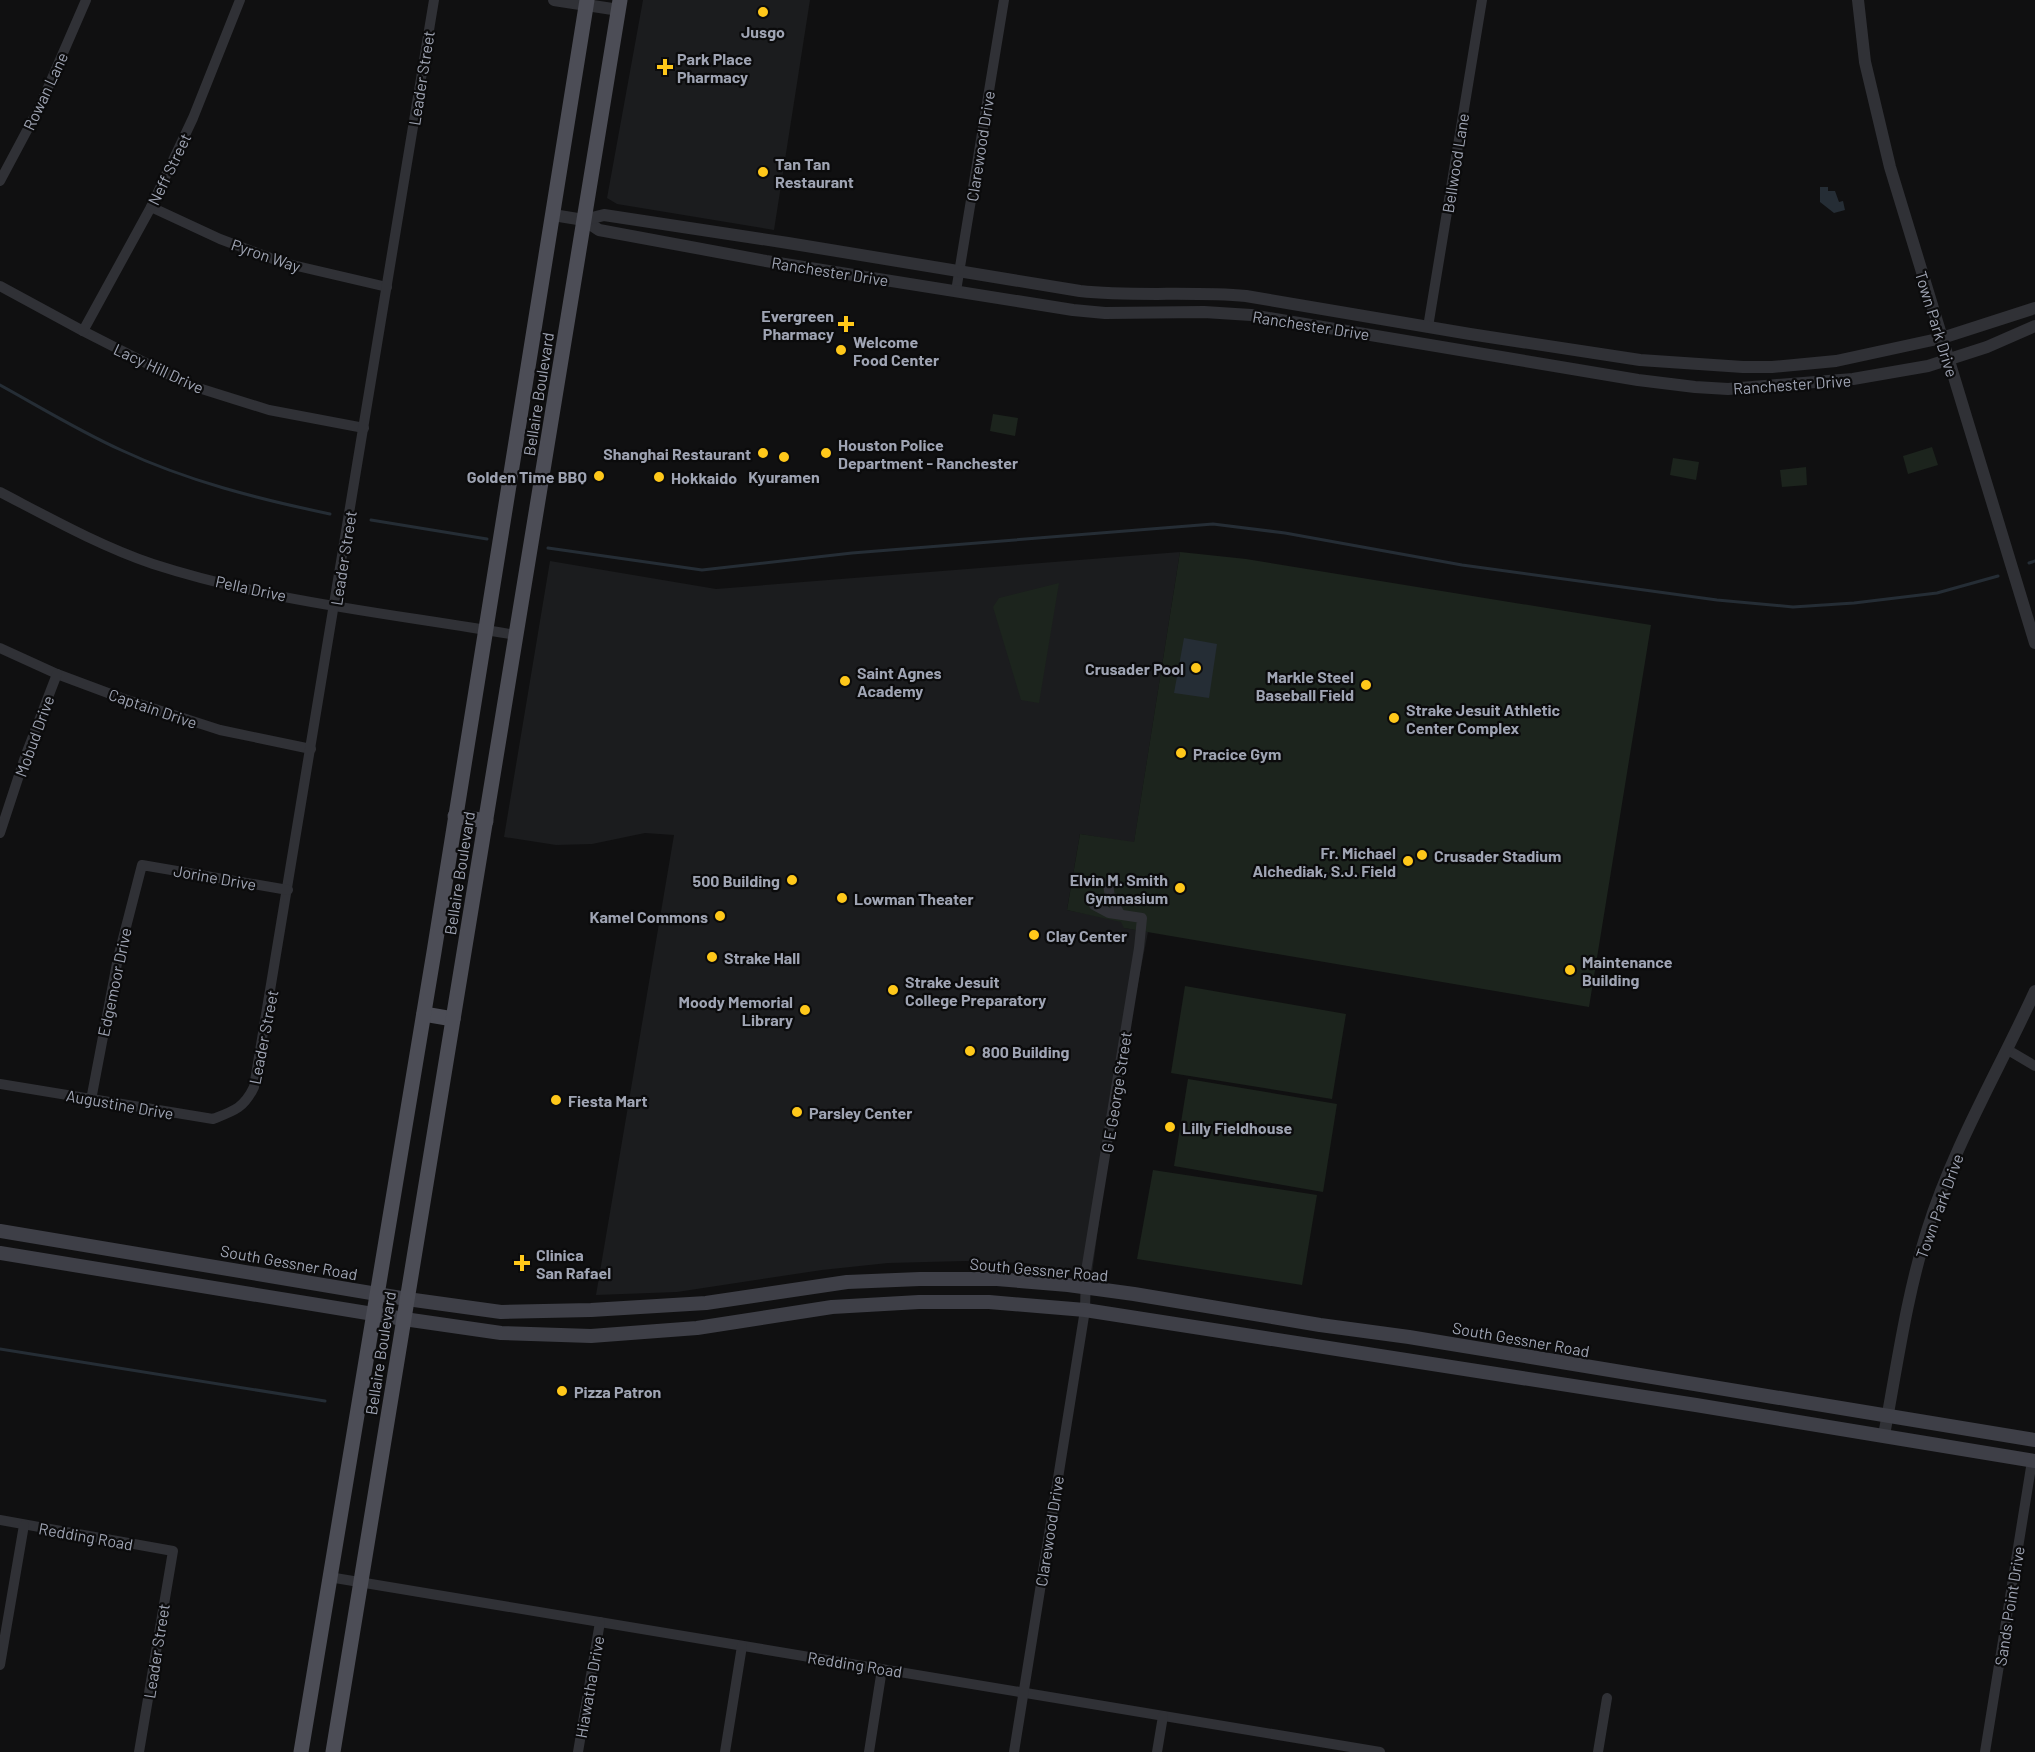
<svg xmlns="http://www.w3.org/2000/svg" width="2035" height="1752" font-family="Barlow,sans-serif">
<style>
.built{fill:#1b1c1e}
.green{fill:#1c241d}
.water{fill:#252d35}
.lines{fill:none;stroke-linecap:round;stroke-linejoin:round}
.stream{stroke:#252d35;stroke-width:3}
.minor{stroke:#303136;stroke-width:10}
.tertiary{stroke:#303136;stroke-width:12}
.secondary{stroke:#3e3f47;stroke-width:14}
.primary{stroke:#4c4d56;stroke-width:15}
.poi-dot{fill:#ffc81a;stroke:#0b0b0c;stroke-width:2}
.labels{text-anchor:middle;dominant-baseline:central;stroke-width:4.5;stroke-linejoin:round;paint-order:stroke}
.poi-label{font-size:16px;font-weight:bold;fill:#9fa4b3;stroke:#0b0b0c;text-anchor:start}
.street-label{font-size:16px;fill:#9fa4b3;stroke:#0b0b0c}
</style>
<rect width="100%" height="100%" fill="#101011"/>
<g class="built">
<path d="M643,0H810L774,230L617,204L607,198Z"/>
<path d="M1180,552L1134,843L1080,834L1067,910L1113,919L1122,922L1125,928L1148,932L1115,1102L1092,1274L1026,1263L965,1261L888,1263L822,1270L677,1292L596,1295L674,835L645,833L592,844L556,845L504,837L550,561L716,589Z"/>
</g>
<g class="green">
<path d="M993,414L1018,418L1015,436L990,431Z"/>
<path d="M1932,447L1938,465L1908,474L1903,456Z"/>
<path d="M1673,458L1699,462L1696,480L1670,475Z"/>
<path d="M1806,467L1807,485L1782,487L1780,470Z"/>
<path d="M1180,552L1246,559L1651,625L1589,1007L1124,928L1121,922L1067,910L1080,834L1134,842Z"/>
<path d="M1059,583L1039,703L1021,700L993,607L999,598Z"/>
<path d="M1185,986L1346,1014L1332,1099L1171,1073Z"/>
<path d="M1188,1079L1337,1104L1323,1192L1174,1166Z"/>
<path d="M1153,1170L1317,1195L1302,1285L1137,1259Z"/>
</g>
<g class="water">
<path d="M1820,187H1828V191H1835L1839,202L1843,201L1845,210L1834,213L1820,202Z"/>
<path d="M1184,638L1217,644L1209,698L1174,693Z"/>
</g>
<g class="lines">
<g class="stream">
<path d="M0,385C40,407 79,431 121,450C187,481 259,499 330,514"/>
<path d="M371,520L487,539"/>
<path d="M548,548L702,570L852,553L1213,524L1285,533L1462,565L1717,600L1793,607L1854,603L1937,593L1998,576"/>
<path d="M2029,563L2035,561"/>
<path d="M0,1349L325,1401"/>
</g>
<g class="minor">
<path d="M0,181L40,106L86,0"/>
<path d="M151,207L220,239L284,263L387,287"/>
<path d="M0,286L83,331L189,385L269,410L364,428"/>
<path d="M956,291L1004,0"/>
<path d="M1428,327L1482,0"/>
<path d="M83,331L151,207L193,118L240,0"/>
<path d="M0,492C50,518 100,546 153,564C270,602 396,614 516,635"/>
<path d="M0,648L57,674L124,699L220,730L311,749"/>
<path d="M0,833L25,757L57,674"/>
<path d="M1108,884L1110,897L1120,914"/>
<path d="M2008,1050L2035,1066"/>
<path d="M0,1084L213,1119C234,1111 244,1108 254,1087L434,0"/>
<path d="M91,1100L118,958L142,865L288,890"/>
<path d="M0,1520L173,1551L139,1752"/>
<path d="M329,1577L1380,1752"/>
<path d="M0,1665L24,1525"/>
<path d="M578,1752L600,1622"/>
<path d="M725,1752L742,1646"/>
<path d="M869,1752L882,1669"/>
<path d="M1014,1752L1085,1310L1086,1271L1139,948L1142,918L1109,913L1094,905"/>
<path d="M1157,1752L1163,1716"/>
<path d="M1598,1752L1607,1698"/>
<path d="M1985,1752L2032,1461"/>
</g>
<g class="tertiary">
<path d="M554,0L619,10"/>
<path d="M1858,0L1865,62L1890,167L2035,643"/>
<path d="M553,215L584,220L599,230L766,261L1073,310L1105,313L1204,312L1251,315L1638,380L1695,387L1728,389L1853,379L1928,366L1987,347L2035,326"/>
<path d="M584,220L604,215L788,243L1080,291C1135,297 1191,291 1246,296L1470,334L1640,360L1743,367H1772L1836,361L1942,338L2035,308"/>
<path d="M1884,1435C1897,1367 1906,1298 1927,1231C1953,1147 1999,1070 2035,991"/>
</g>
<g class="secondary">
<path d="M0,1231L407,1299L501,1312L591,1310L706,1303L847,1282L920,1279H997L1068,1285L1134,1294L1320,1325L1409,1337L2035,1440"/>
<path d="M0,1253L404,1319L501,1333L591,1336L697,1328L832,1307L919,1302H989L1085,1310L1696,1405L2035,1461"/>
</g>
<g class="primary">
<path d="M455,816L486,821"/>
<path d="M424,1014L453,1019"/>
<path d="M301,1752L434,952L587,0"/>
<path d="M333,1752L620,0"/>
</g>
</g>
<g class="poi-dot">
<circle cx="763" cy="12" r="6"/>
<path d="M662 58h6v6h6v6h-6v6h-6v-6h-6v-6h6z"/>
<circle cx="763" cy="172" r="6"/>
<path d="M843 315h6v6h6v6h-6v6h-6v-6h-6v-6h6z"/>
<circle cx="841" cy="350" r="6"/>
<circle cx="763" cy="453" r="6"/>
<circle cx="826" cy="453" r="6"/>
<circle cx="784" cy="457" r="6"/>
<circle cx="599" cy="476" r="6"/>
<circle cx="659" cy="477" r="6"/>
<circle cx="1196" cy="668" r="6"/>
<circle cx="845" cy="681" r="6"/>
<circle cx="1366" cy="685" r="6"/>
<circle cx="1394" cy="718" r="6"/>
<circle cx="1181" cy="753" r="6"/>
<circle cx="1422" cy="855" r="6"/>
<circle cx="1408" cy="861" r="6"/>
<circle cx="792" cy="880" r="6"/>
<circle cx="1180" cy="888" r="6"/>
<circle cx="842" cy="898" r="6"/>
<circle cx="720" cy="916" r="6"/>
<circle cx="1034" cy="935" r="6"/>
<circle cx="712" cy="957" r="6"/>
<circle cx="1570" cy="970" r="6"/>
<circle cx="893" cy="990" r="6"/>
<circle cx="805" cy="1010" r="6"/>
<circle cx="970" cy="1051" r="6"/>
<circle cx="556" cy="1100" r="6"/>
<circle cx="797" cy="1112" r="6"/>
<circle cx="1170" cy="1127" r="6"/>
<path d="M519 1254h6v6h6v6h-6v6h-6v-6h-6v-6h6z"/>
<circle cx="562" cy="1391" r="6"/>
</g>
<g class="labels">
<g class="poi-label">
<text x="763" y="31" text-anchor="middle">Jusgo</text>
<text x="677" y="58">Park Place<tspan x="677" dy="18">Pharmacy</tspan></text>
<text x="775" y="163">Tan Tan<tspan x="775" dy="18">Restaurant</tspan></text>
<text x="834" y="315" text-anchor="end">Evergreen<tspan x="834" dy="18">Pharmacy</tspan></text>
<text x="853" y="341">Welcome<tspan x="853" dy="18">Food Center</tspan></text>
<text x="838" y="444">Houston Police<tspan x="838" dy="18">Department - Ranchester</tspan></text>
<text x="751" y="453" text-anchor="end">Shanghai Restaurant</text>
<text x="587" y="476" text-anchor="end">Golden Time BBQ</text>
<text x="784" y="476" text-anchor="middle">Kyuramen</text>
<text x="671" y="477">Hokkaido</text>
<text x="1184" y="668" text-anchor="end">Crusader Pool</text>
<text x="857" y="672">Saint Agnes<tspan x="857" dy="18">Academy</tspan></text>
<text x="1354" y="676" text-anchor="end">Markle Steel<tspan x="1354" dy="18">Baseball Field</tspan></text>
<text x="1406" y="709">Strake Jesuit Athletic<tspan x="1406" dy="18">Center Complex</tspan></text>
<text x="1193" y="753">Pracice Gym</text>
<text x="1396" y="852" text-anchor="end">Fr. Michael<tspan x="1396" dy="18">Alchediak, S.J. Field</tspan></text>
<text x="1434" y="855">Crusader Stadium</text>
<text x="1168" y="879" text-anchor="end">Elvin M. Smith<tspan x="1168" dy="18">Gymnasium</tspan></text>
<text x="780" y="880" text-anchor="end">500 Building</text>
<text x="854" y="898">Lowman Theater</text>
<text x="708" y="916" text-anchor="end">Kamel Commons</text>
<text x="1046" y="935">Clay Center</text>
<text x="724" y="957">Strake Hall</text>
<text x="1582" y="961">Maintenance<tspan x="1582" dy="18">Building</tspan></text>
<text x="905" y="981">Strake Jesuit<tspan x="905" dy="18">College Preparatory</tspan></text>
<text x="793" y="1001" text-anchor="end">Moody Memorial<tspan x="793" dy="18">Library</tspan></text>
<text x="982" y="1051">800 Building</text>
<text x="568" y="1100">Fiesta Mart</text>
<text x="809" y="1112">Parsley Center</text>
<text x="1182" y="1127">Lilly Fieldhouse</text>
<text x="536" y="1254">Clinica<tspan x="536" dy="18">San Rafael</tspan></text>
<text x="574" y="1391">Pizza Patron</text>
</g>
<g class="street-label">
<text transform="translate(421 78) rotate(-81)">Leader Street</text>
<text transform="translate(45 91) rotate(-65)">Rowan Lane</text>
<text transform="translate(980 146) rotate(-81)">Clarewood Drive</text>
<text transform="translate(1455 163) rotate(-81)">Bellwood Lane</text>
<text transform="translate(169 169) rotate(-64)">Neff Street</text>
<text transform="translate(266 255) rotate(19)">Pyron Way</text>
<text transform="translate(830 271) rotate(9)">Ranchester Drive</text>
<text transform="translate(1937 324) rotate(73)">Town Park Drive</text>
<text transform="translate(1311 325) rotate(9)">Ranchester Drive</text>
<text transform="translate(159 368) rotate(25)">Lacy Hill Drive</text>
<text transform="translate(1792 384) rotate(-4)">Ranchester Drive</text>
<text transform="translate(538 394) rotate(-81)">Bellaire Boulevard</text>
<text transform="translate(343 558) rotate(-81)">Leader Street</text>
<text transform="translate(251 588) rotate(12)">Pella Drive</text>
<text transform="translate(153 708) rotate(19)">Captain Drive</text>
<text transform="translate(34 736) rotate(-70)">Mobud Drive</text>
<text transform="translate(459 873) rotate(-81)">Bellaire Boulevard</text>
<text transform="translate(215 877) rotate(10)">Jorine Drive</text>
<text transform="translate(114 982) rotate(-78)">Edgemoor Drive</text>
<text transform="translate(263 1037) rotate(-79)">Leader Street</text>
<text transform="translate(1116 1092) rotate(-81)">G E George Street</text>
<text transform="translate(120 1104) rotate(10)">Augustine Drive</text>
<text transform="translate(1939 1206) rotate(-70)">Town Park Drive</text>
<text transform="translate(289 1262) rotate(10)">South Gessner Road</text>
<text transform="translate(1039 1269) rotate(5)">South Gessner Road</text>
<text transform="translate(1521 1339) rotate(10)">South Gessner Road</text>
<text transform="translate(380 1353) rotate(-81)">Bellaire Boulevard</text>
<text transform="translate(1049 1531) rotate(-81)">Clarewood Drive</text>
<text transform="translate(86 1536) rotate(10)">Redding Road</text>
<text transform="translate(2009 1606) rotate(-81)">Sands Point Drive</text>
<text transform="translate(156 1651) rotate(-81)">Leader Street</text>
<text transform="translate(855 1664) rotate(9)">Redding Road</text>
<text transform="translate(589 1687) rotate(-80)">Hiawatha Drive</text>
</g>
</g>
</svg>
